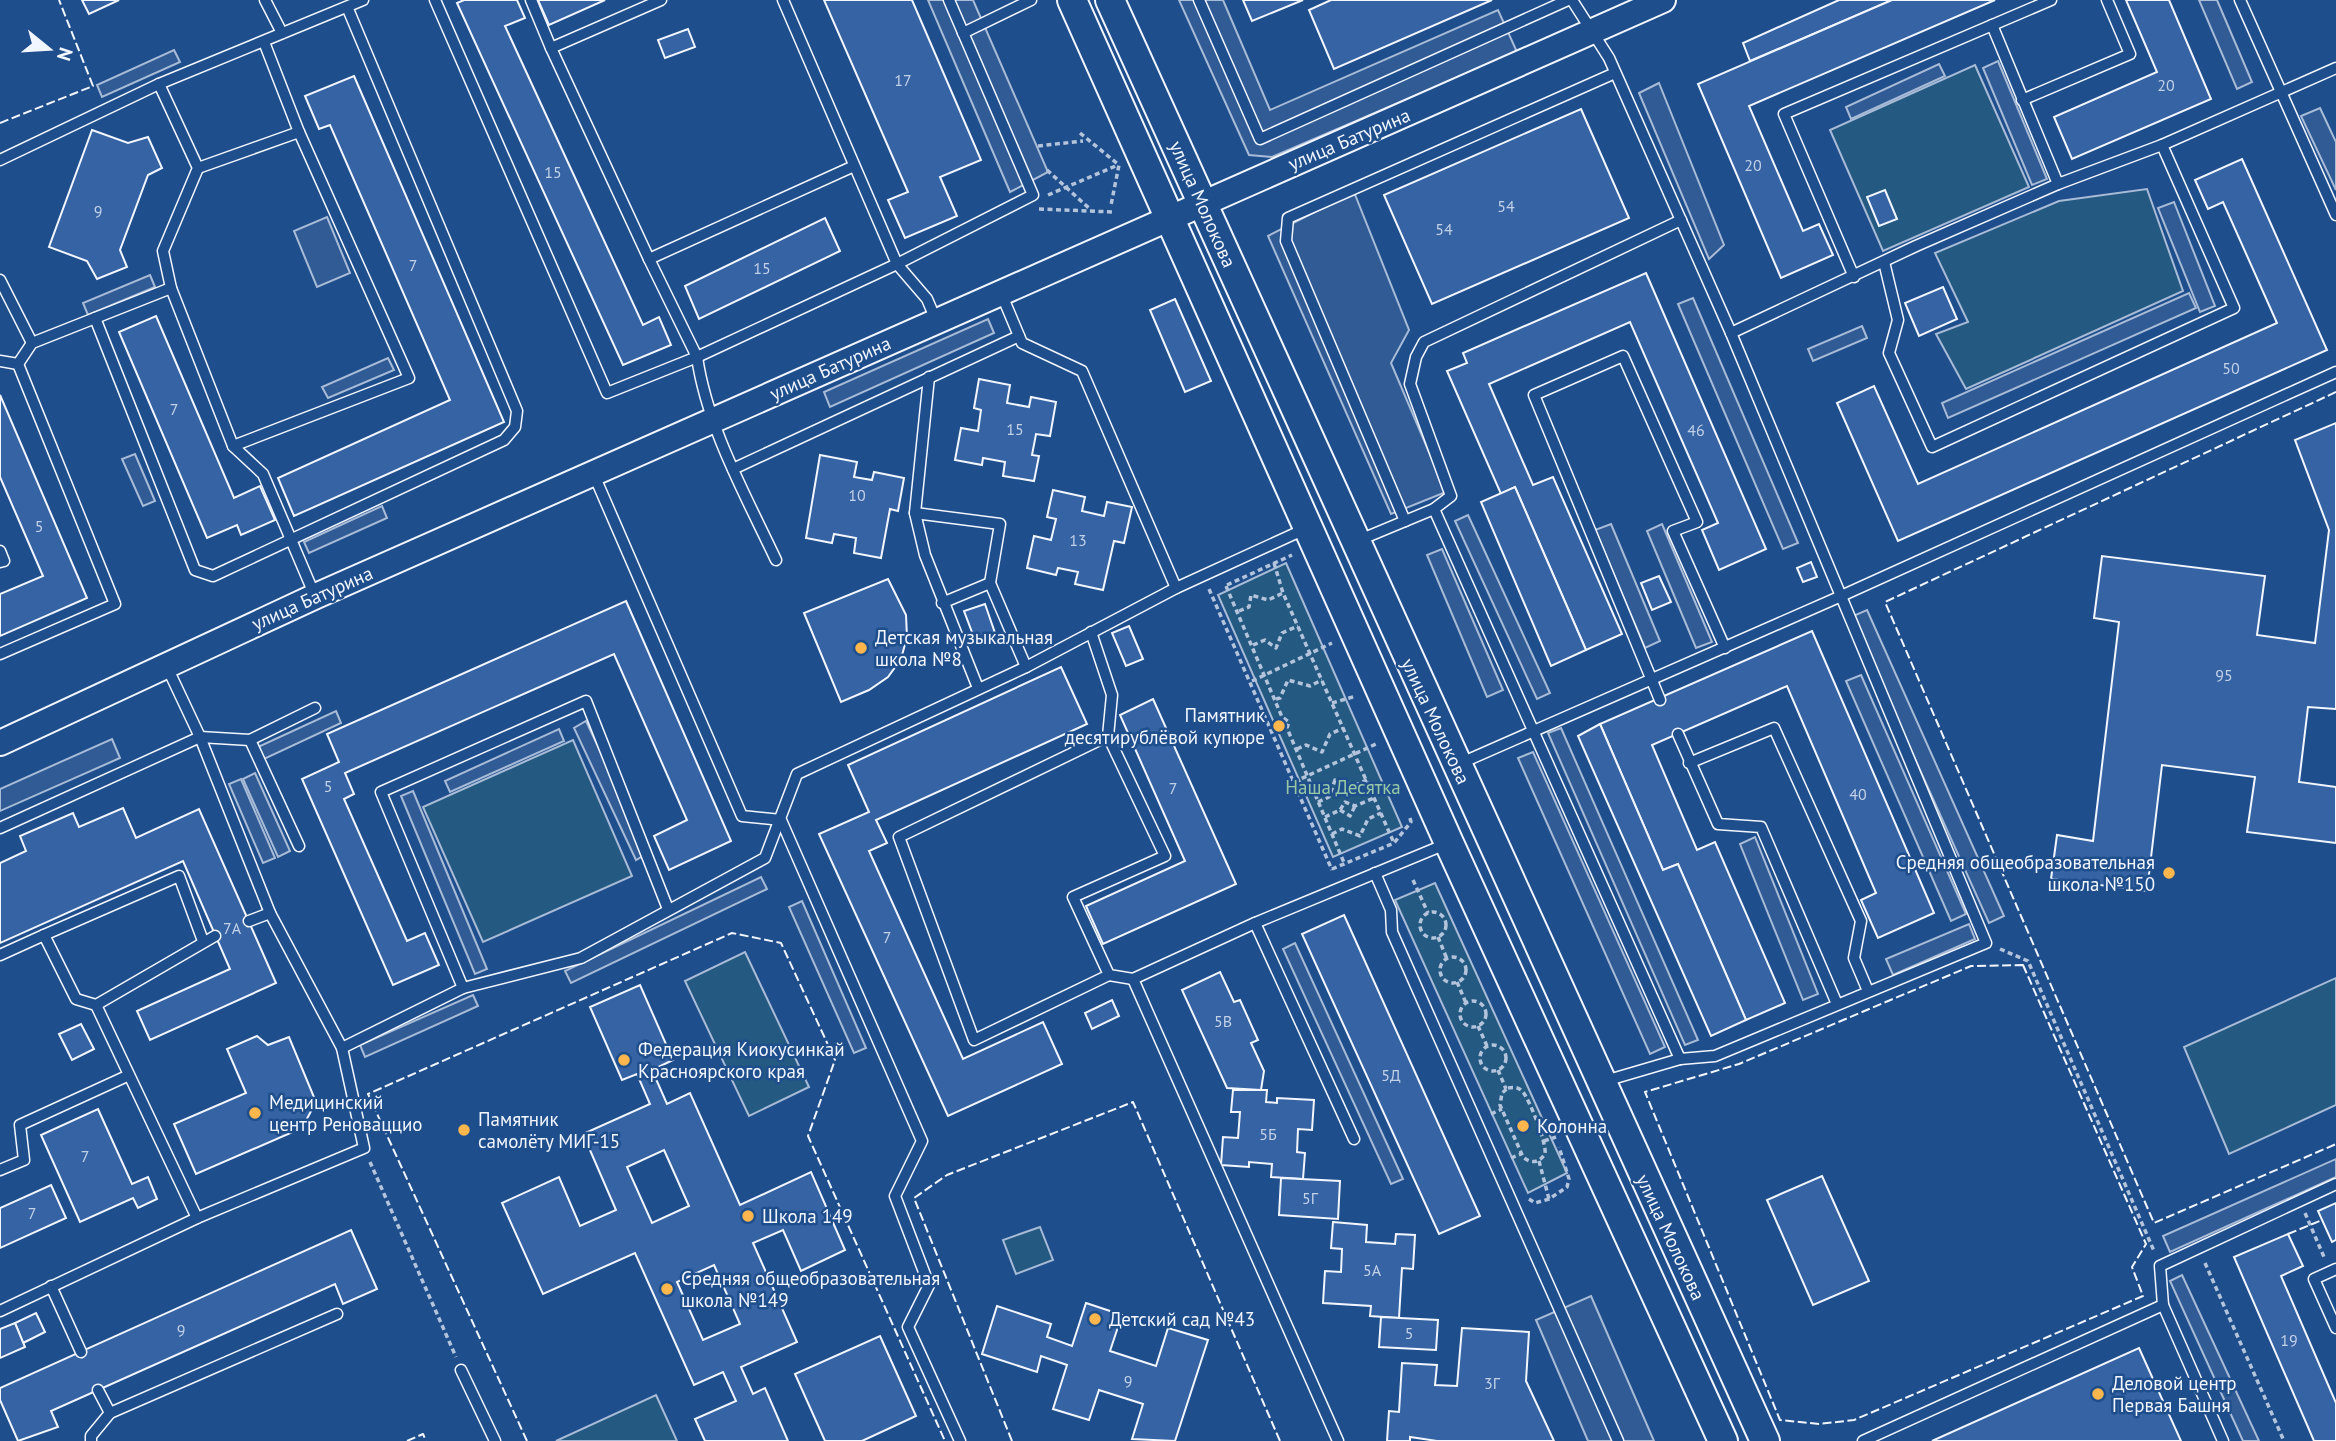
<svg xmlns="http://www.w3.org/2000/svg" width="2336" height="1441" font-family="'PT Sans',sans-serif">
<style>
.green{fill:#245a82;stroke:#a8bbd7;stroke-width:2}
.parking{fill:#305b95;stroke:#a8bbd7;stroke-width:2}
.building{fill:#3563a3;stroke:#f2f6ff;stroke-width:2;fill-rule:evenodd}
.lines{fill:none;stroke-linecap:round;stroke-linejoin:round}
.service-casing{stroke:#f2f6ff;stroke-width:13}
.tertiary-casing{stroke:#f2f6ff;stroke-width:28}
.secondary-casing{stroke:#f2f6ff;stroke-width:32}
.path{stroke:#b3c4dc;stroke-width:3.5;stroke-dasharray:5 3.5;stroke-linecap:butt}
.service{stroke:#1f4e8c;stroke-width:10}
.tertiary{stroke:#1f4e8c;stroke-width:24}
.secondary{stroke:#1f4e8c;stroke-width:28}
.fence{stroke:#f2f6ff;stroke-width:2;stroke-dasharray:9 3.5;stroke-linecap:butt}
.poi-dot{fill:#ffb74d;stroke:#1f4e8c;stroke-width:2.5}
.labels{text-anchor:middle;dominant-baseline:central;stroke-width:5;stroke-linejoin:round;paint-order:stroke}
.number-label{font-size:16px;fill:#c3d1e8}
.street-label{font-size:19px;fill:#f2f6ff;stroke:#1f4e8c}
.poi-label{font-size:19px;fill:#f2f6ff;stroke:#1f4e8c;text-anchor:start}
.park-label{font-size:19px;fill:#97c8a6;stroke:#1f4e8c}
</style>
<rect width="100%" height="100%" fill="#1f4e8c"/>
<g class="green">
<path d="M1975,65L2029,187L1883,251L1830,130Z"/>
<path d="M2147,189L2183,291L1966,389L1936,334L1968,322L1935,253L2059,201Z"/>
<path d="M1286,563L1402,827L1333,857L1218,595Z"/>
<path d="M573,740L632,876L483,942L423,807Z"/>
<path d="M1435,883L1567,1173L1528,1193L1395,900Z"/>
<path d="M745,952L809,1087L749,1116L685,981Z"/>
<path d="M2336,978V1105L2229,1154L2184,1047Z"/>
<path d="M1040,1227L1053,1260L1016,1274L1003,1240Z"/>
<path d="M656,1395L677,1441H556Z"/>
</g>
<g class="parking">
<path d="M928,0H973L1048,172L1010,192Z"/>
<path d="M1179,0H1223L1270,110L1498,10L1517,52L1272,157L1249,155Z"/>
<path d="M2199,0H2217L2252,82L2237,89Z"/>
<path d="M174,50L180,62L102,97L97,85Z"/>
<path d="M1998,61L2047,179L2032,185L1983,68Z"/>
<path d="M1939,64L1945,76L1851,119L1846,107Z"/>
<path d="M1659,83L1724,245L1709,259L1639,93Z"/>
<path d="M2320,108L2336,142V190L2301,116Z"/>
<path d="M1354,192L1409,330L1391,363L1446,492L1391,514L1268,236Z"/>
<path d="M2174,202L2215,306L2200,312L2158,208Z"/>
<path d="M327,217L350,273L317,287L294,231Z"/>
<path d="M150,275L155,287L88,315L83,303Z"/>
<path d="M2189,293L2196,308L1948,418L1942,403Z"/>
<path d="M1693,298L1798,543L1783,549L1678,304Z"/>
<path d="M988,319L994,333L830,407L824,392Z"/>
<path d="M1862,326L1867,338L1813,361L1808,349Z"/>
<path d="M388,358L394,370L328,398L322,387Z"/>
<path d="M135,454L155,501L143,506L122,459Z"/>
<path d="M382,506L387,518L309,553L304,542Z"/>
<path d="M1468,515L1550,693L1537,699L1455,521Z"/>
<path d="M1611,524L1660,641L1645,648L1595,530Z"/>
<path d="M1662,524L1712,642L1696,648L1647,531Z"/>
<path d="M1442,549L1503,690L1487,697L1427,555Z"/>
<path d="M1867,610L2004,916L1989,923L1851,617Z"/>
<path d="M1861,675L1966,914L1951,921L1846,681Z"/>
<path d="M336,711L341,723L264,759L258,747Z"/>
<path d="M586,721L648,853L636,860L574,728Z"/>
<path d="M1561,728L1698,1040L1685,1045L1548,733Z"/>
<path d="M559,729L564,741L450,792L445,781Z"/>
<path d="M112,739L120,758L0,811V789Z"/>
<path d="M1533,752L1665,1047L1650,1054L1518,758Z"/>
<path d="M255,773L290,851L278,857L243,779Z"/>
<path d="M241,779L275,858L263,863L229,784Z"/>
<path d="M413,791L487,969L475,974L401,796Z"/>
<path d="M1755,837L1818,994L1803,1000L1740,844Z"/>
<path d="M761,877L767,889L571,983L565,971Z"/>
<path d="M802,901L866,1048L854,1053L789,907Z"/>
<path d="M1969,924L1975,939L1893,975L1886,959Z"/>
<path d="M1295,943L1403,1179L1391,1184L1283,949Z"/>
<path d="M473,995L478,1006L365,1057L360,1045Z"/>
<path d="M2336,1159V1177L2170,1252L2163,1236Z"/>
<path d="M2182,1275L2259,1441H2243L2170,1281Z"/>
<path d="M1591,1296L1654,1441H1588L1536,1320Z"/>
</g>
<g class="building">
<path d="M82,0H119L89,14Z"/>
<path d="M464,0H517L525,18L505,26L643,325L659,317L671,345L623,365L457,3Z"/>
<path d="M538,0H605L549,25Z"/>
<path d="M824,0H912L981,160L940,177L957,216L905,238L888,200L908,192Z"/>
<path d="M1243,0H1303L1252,21Z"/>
<path d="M1331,0H1492L1334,69L1309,10Z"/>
<path d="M1839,0H1892L1750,61L1743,43Z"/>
<path d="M1892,0H1995L1749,106L1803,231L1819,224L1833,255L1781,278L1698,84Z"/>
<path d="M2126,0H2169L2211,99L2072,159L2054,117L2157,72Z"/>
<path d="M688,29L695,47L665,58L658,40Z"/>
<path d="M354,76L504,422L294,516L278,478L450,400L330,125L319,129L305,96Z"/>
<path d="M1581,109L1629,218L1432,304L1384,195Z"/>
<path d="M92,130L128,143L148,137L162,168L148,175L120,250L127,267L97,279L87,261L49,247Z"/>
<path d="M2242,159L2327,350L1898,541L1837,403L1874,386L1918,484L2277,323L2223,202L2208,209L2195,180Z"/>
<path d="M1885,190L1897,219L1879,226L1867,197Z"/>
<path d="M825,218L840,251L699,319L685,286Z"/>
<path d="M1646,273L1766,549L1719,570L1702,530L1718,523L1630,322L1489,384L1533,485L1553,477L1622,634L1586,650L1515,487L1501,494L1447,371L1467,363L1463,353Z"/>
<path d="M1943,287L1957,319L1919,336L1905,303Z"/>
<path d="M1175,299L1211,381L1185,392L1150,310Z"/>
<path d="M156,316L234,498L260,486L275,520L241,535L237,525L207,538L119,332Z"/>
<path d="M979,379L1010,385L1007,403L1029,407L1031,397L1056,402L1050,436L1036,434L1032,455L1039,456L1034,481L1003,476L1005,462L983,458L982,465L955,460L961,428L978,431L981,410L974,408Z"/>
<path d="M0,395L87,598L0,636V594L43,576L0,477Z"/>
<path d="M2336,423V709L2308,707L2299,782L2336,787V843L2247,832L2255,777L2162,765L2147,891L2051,879L2057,835L2093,841L2119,622L2094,618L2102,556L2265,576L2257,635L2315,643L2329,530L2295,440Z"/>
<path d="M820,455L857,462L854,477L872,480L874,472L904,478L898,511L890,509L881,558L854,553L856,538L834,534L832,543L806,538Z"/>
<path d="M1515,487L1586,650L1551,666L1481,502Z"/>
<path d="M1053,490L1085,497L1082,511L1104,516L1107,502L1132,507L1124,543L1114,541L1103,590L1075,584L1078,572L1058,568L1056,575L1027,568L1034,536L1051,540L1056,519L1047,517Z"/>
<path d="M1811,562L1817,577L1803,582L1797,568Z"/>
<path d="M1659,576L1671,602L1652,610L1641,583Z"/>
<path d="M888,579L906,615L907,637L901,659L888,677L869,690L841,702L804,613Z"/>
<path d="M626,601L731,841L669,870L654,836L687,820L614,654L345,773L354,794L344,799L407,941L425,933L439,965L393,985L302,779L339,762L327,734Z"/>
<path d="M985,604L995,633L975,640L964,611Z"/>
<path d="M1129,626L1143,659L1126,666L1112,633Z"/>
<path d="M1812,631L1934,913L1878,938L1861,900L1876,893L1787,686L1652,745L1697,850L1715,842L1785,1003L1746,1020L1678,864L1663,870L1600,724Z"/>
<path d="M1061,667L1087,724L876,820L887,843L869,851L963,1059L1043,1022L1062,1064L948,1116L819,834L869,812L848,765Z"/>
<path d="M1153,699L1236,884L1103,944L1086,906L1185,861L1120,715Z"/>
<path d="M1600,724L1663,870L1678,864L1746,1020L1711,1036L1578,736Z"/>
<path d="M123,808L136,838L199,809L276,983L150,1040L137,1011L230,969L183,861L0,943V863L26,851L20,836L73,813L79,827Z"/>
<path d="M1344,915L1480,1216L1439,1234L1302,934Z"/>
<path d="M1220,972L1234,1002L1240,1000L1258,1040L1251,1043L1264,1071L1261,1090L1227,1088L1182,990Z"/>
<path d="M640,985L673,1060L652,1070L667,1104L690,1093L740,1205L811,1172L845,1250L801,1271L783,1230L753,1243L797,1342L741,1367L753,1394L765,1388L788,1441H705L695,1419L736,1401L723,1372L694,1385L635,1253L543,1294L502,1203L559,1177L580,1226L616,1210L583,1134L650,1104L637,1074L622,1080L590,1007ZM664,1150L689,1206L652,1223L627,1167ZM714,1265L740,1324L703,1340L677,1282Z"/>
<path d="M1112,1000L1119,1016L1092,1029L1085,1013Z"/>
<path d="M81,1024L94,1049L72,1060L59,1034Z"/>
<path d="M257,1036L268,1045L289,1037L316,1102L302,1128L196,1174L174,1124L246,1093L227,1049Z"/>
<path d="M1233,1090H1267L1266,1102L1277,1103V1098L1314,1100L1312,1130L1298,1129L1297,1152L1305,1153L1303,1179L1271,1177L1272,1164L1249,1162V1167L1221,1165L1223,1137L1238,1138L1240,1112H1231Z"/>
<path d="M98,1109L132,1184L148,1177L157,1199L138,1208L133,1198L80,1222L41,1135Z"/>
<path d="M1822,1176L1869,1281L1813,1305L1767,1200Z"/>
<path d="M1281,1178L1340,1181L1338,1219L1279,1215Z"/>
<path d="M51,1185L66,1218L0,1248V1208Z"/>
<path d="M2336,1203V1240L2332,1242L2318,1211Z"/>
<path d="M1333,1222L1367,1225L1366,1242L1395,1244L1396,1234L1415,1235L1413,1269L1402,1268L1399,1318L1370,1316L1371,1306L1323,1303L1325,1271L1341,1272L1342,1249L1331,1248Z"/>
<path d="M351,1230L377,1289L343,1304L335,1284L51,1411L58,1427L18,1441L0,1400V1388Z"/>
<path d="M2288,1234L2303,1266L2281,1276L2336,1403V1441H2314L2234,1257Z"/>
<path d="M1086,1303L1122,1315L1110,1351L1156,1366L1168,1328L1208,1340L1175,1441L1132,1439L1143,1404L1099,1390L1089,1420L1053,1409L1067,1365L1041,1356L1037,1372L982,1354L997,1306L1051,1324L1047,1337L1072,1346Z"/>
<path d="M36,1313L45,1332L23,1343L15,1323Z"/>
<path d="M1381,1317L1438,1320L1436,1350L1379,1347Z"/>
<path d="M15,1323L25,1347L0,1358V1329Z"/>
<path d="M1462,1328L1529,1332L1526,1381L1554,1441H1437L1410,1437V1441H1387L1389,1411L1399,1412L1402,1363L1437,1365L1435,1385L1457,1386Z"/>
<path d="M880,1336L916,1416L862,1441H825L795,1374Z"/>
<path d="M2139,1348L2181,1441H1932Z"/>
</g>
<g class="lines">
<g class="service-casing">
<g id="service">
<path d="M265,0L282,33"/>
<path d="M435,0L607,393L697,357C707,427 746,496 776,560"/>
<path d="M531,0L551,48"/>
<path d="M661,0L551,48L649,259L854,166"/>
<path d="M783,0L897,264L927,299L936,320"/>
<path d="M1199,0L1260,139L1568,0"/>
<path d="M1572,0L1609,58L1731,333L1986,943L1715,1056L1680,1059L1605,1081"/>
<path d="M2240,0L2336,215"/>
<path d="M1992,25L2058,184"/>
<path d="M963,33L1031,0"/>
<path d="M159,84L198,168L163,251L171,288"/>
<path d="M2022,100L2130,54L2107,0"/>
<path d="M0,160L159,84L363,0"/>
<path d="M198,168L299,132"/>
<path d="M649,259L697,357L897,264L1033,195L949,0"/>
<path d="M1884,262L1898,320L1889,353L1932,447L2234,308L2162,145"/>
<path d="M1854,277L1784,114L2051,0"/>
<path d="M0,280L32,343"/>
<path d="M1001,293L1022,343L1082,371L1176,588L1305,529"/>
<path d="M95,318L195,570L213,576L504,440L515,427L517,411L348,9"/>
<path d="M1731,333L1916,246L2058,184L2162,145L2336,68"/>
<path d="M0,361L18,364L32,343L171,288L233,446L409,378L299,132L264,42"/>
<path d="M929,377L915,513L925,555L978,688"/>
<path d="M233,446L263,474L315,596"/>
<path d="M733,469L1019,336"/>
<path d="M594,475L742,816L781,820L922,1141L895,1196L929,1285L908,1327L960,1441"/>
<path d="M1434,509L1680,1059"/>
<path d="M915,513L1000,524L990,583L1026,667"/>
<path d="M1405,521L1286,241L1288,218L1615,73"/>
<path d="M1357,541L1434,509L1451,496L1410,384L1416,357L1424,342L1681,220"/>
<path d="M0,551L4,561L0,562"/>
<path d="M942,603L990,583"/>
<path d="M1091,632L1112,695L1108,736"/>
<path d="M0,654L115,604L18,364"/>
<path d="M1660,700L1534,395L1623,356L1697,522L1673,531L1725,648"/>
<path d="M1678,734L1718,824L1761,827L1837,1004"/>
<path d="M250,740L299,846"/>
<path d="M1461,763L1839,597L2336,372"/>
<path d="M1689,763L1774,728L1861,921L1854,958L1868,991"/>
<path d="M0,828L200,737L250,740L315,708"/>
<path d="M1375,873L1391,910L1392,932L1618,1441"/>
<path d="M249,921L270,913"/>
<path d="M1255,923L1354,1139"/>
<path d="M44,935L179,876L203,941"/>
<path d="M0,955L44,935L76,999L96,1005L215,936"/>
<path d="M1109,975L974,1040L899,837L1108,736L1165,856L1073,897L1109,975L1133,979"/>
<path d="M463,988L381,792L586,701L668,909"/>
<path d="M96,1005L197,1218"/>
<path d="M342,1048L463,988L581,958L765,858L797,774L1026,667L1176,588"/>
<path d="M0,1170L24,1160L20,1125L127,1076"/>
<path d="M2336,1269L2314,1279L2336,1328"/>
<path d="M51,1286L81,1352"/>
<path d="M0,1311L197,1218L364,1148L342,1048L270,913L200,737L167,667"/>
<path d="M461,1370L495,1441"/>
<path d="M98,1390L110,1413"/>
<path d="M91,1441V1436L110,1413L337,1314"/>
<path d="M1338,1441L1133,979L1255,923L1446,844"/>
<path d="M1863,1441L2163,1305"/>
<path d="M2223,1441L2163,1305L2160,1266L2336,1184"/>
</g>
</g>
<g class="tertiary-casing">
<path id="tertiary" d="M0,743L316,596L1663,0"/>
</g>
<g class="secondary-casing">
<g id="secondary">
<path d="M1072,0L1449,843L1723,1441"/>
<path d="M1110,0L1765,1441"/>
</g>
</g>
<g class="path">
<path d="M1080,133L1119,165L1111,205"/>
<path d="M1038,146L1083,141"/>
<path d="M1047,170L1091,210"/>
<path d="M1048,195L1118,165"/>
<path d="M1039,209L1114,212"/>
<path d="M1274,563L1283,593L1394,843"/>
<path d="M1227,585L1292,555"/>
<path d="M1226,586L1282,717L1289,722L1287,728L1345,865"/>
<path d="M1209,589L1332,870"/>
<path d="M1239,611L1249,607L1251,595L1268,600L1283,593"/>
<path d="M1253,645L1265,640L1276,648L1282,633L1298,626"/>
<path d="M1252,681L1332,643"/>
<path d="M1276,699L1280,698L1288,680L1310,686L1322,680"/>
<path d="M1332,703L1356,696"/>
<path d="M1297,749L1306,745L1322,752L1330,734L1344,728"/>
<path d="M1294,782L1376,744"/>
<path d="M1318,802L1329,797L1335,780L1353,786L1367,780"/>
<path d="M1340,810L1350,816L1355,806"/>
<path d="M1325,817L1340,810L1345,802L1355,806L1374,798"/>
<path d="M1332,834L1342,829L1360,836L1368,819L1381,813"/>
<path d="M1332,869L1394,843L1411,822L1410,818"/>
<path d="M1413,880L1428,913"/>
<circle cx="1433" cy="925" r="13"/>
<path d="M1438,937L1447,959"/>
<path d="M2000,949L2028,961L2154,1251"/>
<circle cx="1453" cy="970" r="13"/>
<path d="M1457,982L1466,1003"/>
<circle cx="1473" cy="1014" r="13"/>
<path d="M1478,1026L1487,1046"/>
<circle cx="1493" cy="1058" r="13"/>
<path d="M1498,1070L1506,1089"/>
<path d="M1508,1088C1514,1087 1519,1087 1523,1092C1530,1101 1547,1144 1545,1154C1539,1163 1531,1164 1523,1157L1500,1105L1502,1093Z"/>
<path d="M1491,1114L1502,1109"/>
<path d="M1544,1141L1556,1137"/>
<path d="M1511,1158L1521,1154"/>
<path d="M1539,1161L1549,1199"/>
<path d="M370,1162L456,1357"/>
<path d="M1529,1199L1535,1203L1549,1199L1567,1187L1569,1179L1559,1147"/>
<path d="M2305,1213L2324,1257"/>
<path d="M2205,1263L2284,1441"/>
</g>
<use href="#service" class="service"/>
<use href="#tertiary" class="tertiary"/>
<use href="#secondary" class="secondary"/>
<g class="fence">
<path d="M0,123L93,86L59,0"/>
<path d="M2336,392L1885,602L2154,1223L2336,1144"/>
<path d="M2023,965L2146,1244L2132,1267L2143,1296L1854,1420L1819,1424L1780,1420L1645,1092L1739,1064L1971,966Z"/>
<path d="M2288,1234L2322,1220"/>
<path d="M407,1441L423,1434L426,1441"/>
<path d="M527,1441L368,1094L732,933L781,943L835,1060L808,1136L945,1441"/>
<path d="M1012,1441L914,1198L947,1175L1133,1102L1280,1441"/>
</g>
</g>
<g class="poi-dot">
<circle cx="861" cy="648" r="7"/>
<circle cx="1279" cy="726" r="7"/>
<circle cx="2169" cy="873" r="7"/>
<circle cx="624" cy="1060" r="7"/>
<circle cx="255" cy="1113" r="7"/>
<circle cx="1523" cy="1126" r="7"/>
<circle cx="464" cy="1130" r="7"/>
<circle cx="748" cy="1216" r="7"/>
<circle cx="667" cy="1289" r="7"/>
<circle cx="1095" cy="1319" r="7"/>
<circle cx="2098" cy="1394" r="7"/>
</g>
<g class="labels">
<g class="number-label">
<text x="903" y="80">17</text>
<text x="2166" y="85">20</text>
<text x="1753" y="165">20</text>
<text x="553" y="172">15</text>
<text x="1506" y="206">54</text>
<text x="98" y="211">9</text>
<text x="1444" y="229">54</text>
<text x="413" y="265">7</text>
<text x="762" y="268">15</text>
<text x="2231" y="368">50</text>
<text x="174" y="409">7</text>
<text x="1015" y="429">15</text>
<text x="1696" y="430">46</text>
<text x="857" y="495">10</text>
<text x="39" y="526">5</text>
<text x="1078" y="540">13</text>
<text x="2224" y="675">95</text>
<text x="328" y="786">5</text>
<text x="1173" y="788">7</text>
<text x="1858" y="794">40</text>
<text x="232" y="928">7А</text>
<text x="887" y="937">7</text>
<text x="1223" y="1021">5В</text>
<text x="1391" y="1075">5Д</text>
<text x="1268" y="1134">5Б</text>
<text x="85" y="1156">7</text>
<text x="1310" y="1198">5Г</text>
<text x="32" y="1213">7</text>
<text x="1372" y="1270">5А</text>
<text x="181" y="1330">9</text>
<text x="1409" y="1333">5</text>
<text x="2289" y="1340">19</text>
<text x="1128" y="1381">9</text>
<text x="1492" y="1383">3Г</text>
</g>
<g class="street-label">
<text transform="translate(1349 139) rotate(-23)">улица Батурина</text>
<text transform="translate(1203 204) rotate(66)">улица Молокова</text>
<text transform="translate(830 368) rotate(-24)">улица Батурина</text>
<text transform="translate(312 598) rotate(-24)">улица Батурина</text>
<text transform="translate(1436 721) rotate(65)">улица Молокова</text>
<text transform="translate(1671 1237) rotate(65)">улица Молокова</text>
</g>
<g class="poi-label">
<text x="875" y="637">Детская музыкальная<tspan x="875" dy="22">школа №8</tspan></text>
<text x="1265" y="715" text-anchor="end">Памятник<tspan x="1265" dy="22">десятирублёвой купюре</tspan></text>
<text x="2155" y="862" text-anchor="end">Средняя общеобразовательная<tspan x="2155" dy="22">школа №150</tspan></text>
<text x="638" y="1049">Федерация Киокусинкай<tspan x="638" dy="22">Красноярского края</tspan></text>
<text x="269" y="1102">Медицинский<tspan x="269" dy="22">центр Реноваццио</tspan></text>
<text x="478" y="1119">Памятник<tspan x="478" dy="22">самолёту МИГ-15</tspan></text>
<text x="1537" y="1126">Колонна</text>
<text x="762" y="1216">Школа 149</text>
<text x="681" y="1278">Средняя общеобразовательная<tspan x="681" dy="22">школа №149</tspan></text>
<text x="1109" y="1319">Детский сад №43</text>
<text x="2112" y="1383">Деловой центр<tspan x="2112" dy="22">Первая Башня</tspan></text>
</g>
<g class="park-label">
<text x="1343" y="787">Наша Десятка</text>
</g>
</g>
<g transform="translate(49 49) rotate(108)" stroke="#1f4e8c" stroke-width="5" paint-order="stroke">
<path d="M0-5L12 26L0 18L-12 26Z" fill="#f2f6ff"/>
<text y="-10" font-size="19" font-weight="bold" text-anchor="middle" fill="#f2f6ff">N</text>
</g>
</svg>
